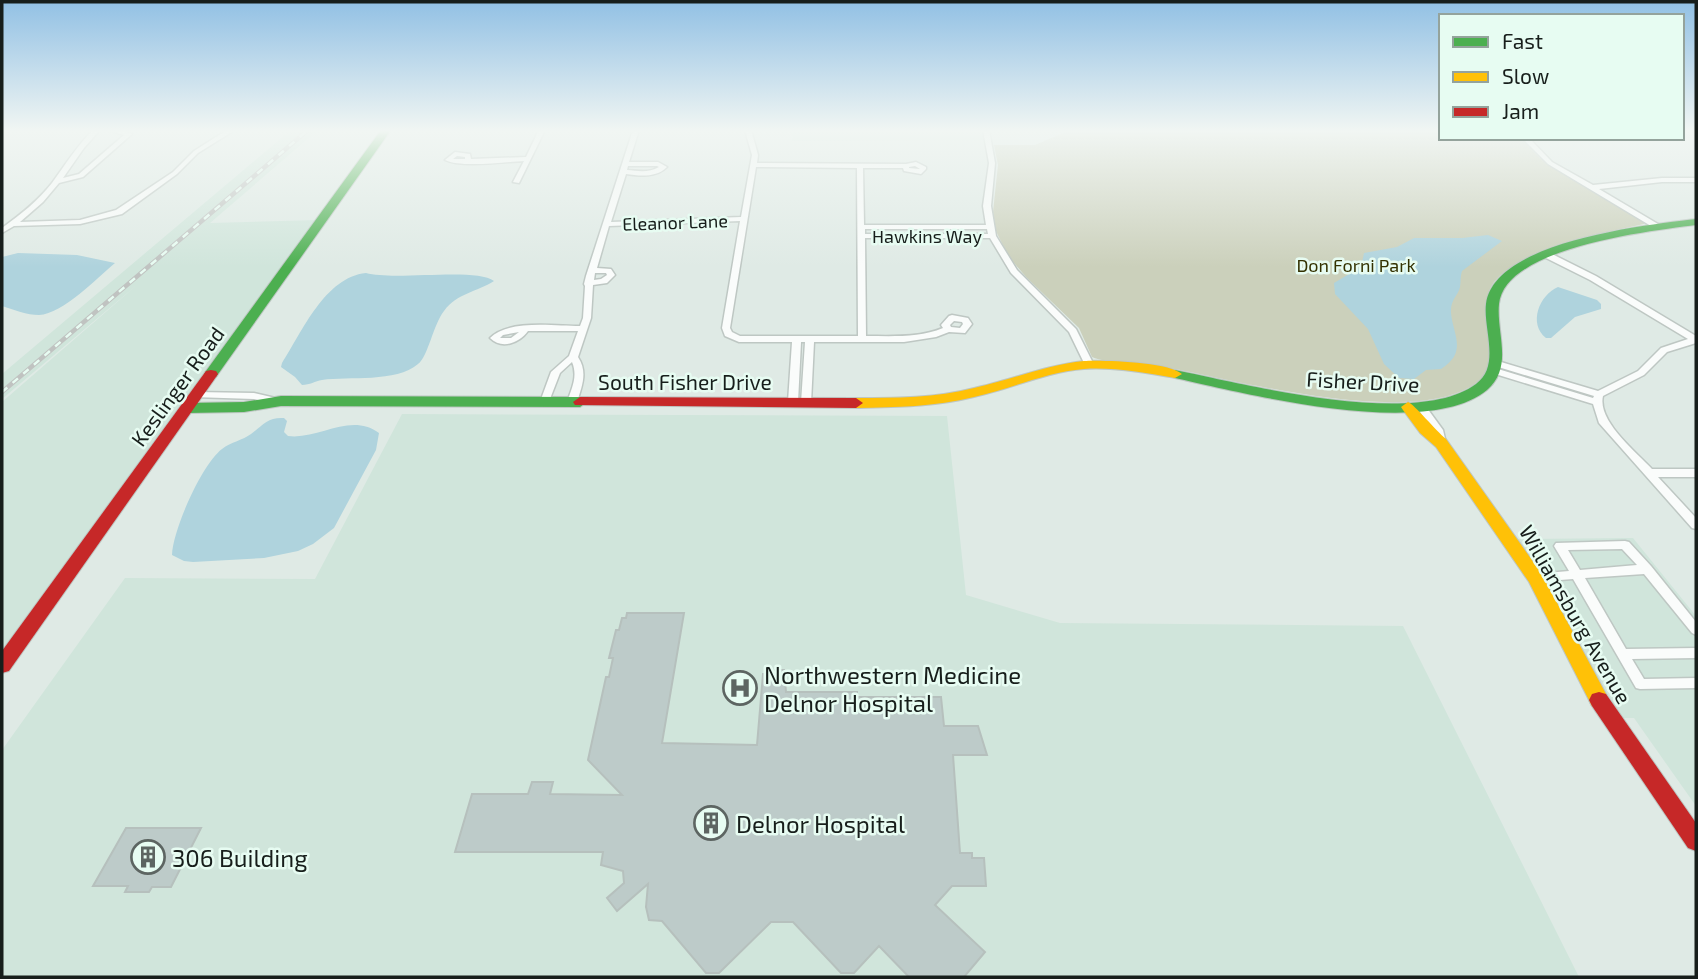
<svg xmlns="http://www.w3.org/2000/svg" width="1698" height="979" font-family="'Exo 2',sans-serif">
<style>
.built{fill:#d0e5db}
.green{fill:#cbd0bb}
.water{fill:#afd3dd}
.building{fill:#bdcbc9;stroke:#b6c0bd;stroke-width:2}
.lines{fill:none;stroke-linecap:round;stroke-linejoin:round}
.street-casing{stroke:#bec7c3;stroke-width:3}
.fast-casing{stroke:#bec7c3;stroke-width:2}
.slow-casing{stroke:#bec7c3;stroke-width:2}
.jam-casing{stroke:#bec7c3;stroke-width:2}
.street{fill:#fafcfb;fill-rule:evenodd}
.fast{fill:#4caf50;fill-rule:evenodd}
.slow{fill:#ffc107;fill-rule:evenodd}
.jam{fill:#c62828;fill-rule:evenodd}
.rail-casing{stroke:#c0c3c1;stroke-width:4.5}
.rail{stroke:#e7fcf2;stroke-width:2.5;stroke-dasharray:7;stroke-linecap:butt}
.labels{text-anchor:middle;dominant-baseline:central;stroke-width:5;stroke-linejoin:round;paint-order:stroke}
.far-street-label{font-size:18px;fill:#171e1b;stroke:#e7fcf2}
.far-park-label{font-size:18px;fill:#333100;stroke:#e7fcf2}
.street-label{font-size:21px;fill:#171e1b;stroke:#e7fcf2}
.near-poi-label{font-size:24px;fill:#171e1b;stroke:#e7fcf2;text-anchor:start}
</style>
<rect width="100%" height="100%" fill="#dfeae5"/>
<g class="built">
<path d="M291,130H318L210,223L319,220L2,653V402L138,284L2,399V374Z"/>
<path d="M793,130H983L985,140L792,141Z"/>
<path d="M402,414L947,416L966,595L1060,623L1403,626L1579,977H2V750L125,578L315,579Z"/>
<path d="M1633,538L1696,616V806L1634,718H1611L1512,539Z"/>
</g>
<path class="green" d="M1070,130H1441V138H1521L1540,158L1644,220V224C1607,232 1509,252 1491,287C1484,300 1487,321 1488,334C1490,349 1492,369 1481,379C1424,431 1240,381 1170,368C1150,364 1107,364 1092,357L1079,328L1027,278L1008,256L996,231L993,212L998,165L994,145H1035Z"/>
<g class="water">
<path d="M1488,235L1502,241L1462,271C1460,278 1461,281 1460,287C1458,296 1450,300 1451,313C1453,335 1468,352 1441,369L1426,370L1414,379L1399,378L1384,364L1368,329L1335,294L1334,283L1361,267L1364,253L1397,247L1414,238H1462Z"/>
<path d="M18,253L77,255L115,263C97,278 63,314 39,315C27,315 14,310 2,306V257Z"/>
<path d="M366,273C395,281 476,267 494,281C477,292 457,293 444,311C433,325 428,357 418,364C396,383 349,376 322,380C315,381 310,385 302,385L295,377L281,367L282,363C302,332 325,277 366,273Z"/>
<path d="M1558,287L1597,300L1601,304V309L1575,317L1551,338H1546C1528,324 1539,295 1558,287Z"/>
<path d="M284,418L287,421L284,432L288,436C319,440 350,412 379,433L376,450L334,528L313,544L298,551L264,558L193,562L184,561L172,555C173,529 202,464 222,449C231,442 243,440 251,434C263,425 268,417 284,418Z"/>
</g>
<g class="building">
<path d="M627,613H684L662,743L757,745L763,674H775V670H784L786,692H857V697H941L944,726H978L987,755H953L960,853H972V858H984L986,886H952L935,905L985,952L964,977H909L879,946L854,973H841L793,922H771L719,973H706L662,921L649,920L646,907L648,884L617,911L607,898L624,883L623,871L601,865L603,852H455L472,794H528L532,782H553L550,794L622,795L588,760L606,677H609L613,658H609L616,630H619L622,618H626Z"/>
<path d="M126,828H201L171,887H152L149,892H125L128,886H93Z"/>
</g>
<g class="lines">
<g class="street-casing">
<g id="street">
<path d="M93,130H100L84,148L63,178L79,174L124,135L108,130H121L132,134L83,177L59,183L43,202L20,222L80,220L116,210L173,172L194,151L227,130H235L198,153L177,174L122,214L80,224L14,226L2,233V228C20,215 38,201 52,183C65,165 77,146 93,130Z"/>
<path d="M539,130H545L519,183L513,182L524,161C504,162 461,168 445,160L455,152L470,154L471,159L526,157ZM457,156L465,157V159H453Z"/>
<path d="M633,130H639L629,162H658L667,167C656,178 640,176 626,174L611,222L741,217L752,155L745,130H751L758,155L757,163L906,164L916,162L926,167V169L921,174L904,171L903,168H863L864,225H986L983,206L989,163L983,130H989L995,163L991,206L996,236L1017,270L1076,329L1094,365L1092,367H1086L1069,332L1011,273L990,238H865L866,336C892,336 919,338 943,328L941,325L949,316L952,315L968,318L972,324L965,333L949,332L936,337L904,342H814L811,403L806,406L801,403L805,342H801L798,402L793,405L790,404L788,402L792,342H739L725,336L722,328L740,221L609,226L597,268L611,269L615,275L607,283L593,285L591,318L578,357C588,372 582,386 577,402L572,405L567,402C572,388 578,376 572,362L560,373L548,404H542L540,402L551,372L569,356L578,331H528C519,343 502,350 490,338C509,319 554,326 580,326L583,318L585,286L584,284L586,276ZM628,166H657L659,167C649,173 638,171 627,170ZM915,166L920,169L909,168V167ZM756,167L857,168L858,336H740L732,332L730,328ZM865,229H987L988,234H865ZM595,273H606L607,275L601,279L594,280ZM954,321L962,322L963,324L960,328L951,327L950,325ZM519,332L511,338H500L503,335Z"/>
<path d="M1522,138H1529L1552,162L1593,185L1662,178H1696V182H1662L1599,189L1663,227L1656,229L1548,164Z"/>
<path d="M1546,254H1552L1596,276L1696,336V343L1667,352L1644,375L1603,396C1597,421 1636,452 1652,469H1696V477H1658L1696,518V529L1692,528L1599,423L1593,404L1492,373L1490,371L1495,368L1498,369L1593,398L1594,396L1495,366L1493,364L1495,362H1501L1598,391L1638,371L1661,348L1688,339L1590,280L1546,258Z"/>
<path d="M196,392L254,393L280,399L282,401L277,404L254,399L193,397L191,395Z"/>
<path d="M1421,403L1424,404L1443,430L1446,443L1445,445H1437C1431,428 1427,422 1416,406Z"/>
<path d="M1625,541L1629,542L1651,566L1696,622V635L1692,633L1644,574L1585,578L1626,649L1696,648V658L1632,659L1644,679L1696,678V688L1640,689L1636,688L1573,579L1535,582L1531,581L1529,578L1531,575L1535,574L1569,571L1554,546L1556,543ZM1622,549L1637,565L1580,570L1568,550Z"/>
</g>
</g>
<g class="fast-casing">
<g id="fast">
<path d="M381,130H391L216,377H206L204,374L206,371Z"/>
<path d="M1696,219V225C1650,231 1505,247 1499,304C1496,333 1514,367 1487,390C1427,440 1247,394 1175,378L1168,374L1175,370C1245,384 1416,429 1476,384C1501,366 1483,329 1486,304C1494,241 1646,225 1696,219Z"/>
<path d="M281,396L580,397L587,402L580,407L281,406L244,412L188,413L181,408L188,403L244,402Z"/>
</g>
</g>
<g class="slow-casing">
<g id="slow">
<path d="M1084,361C1103,360 1169,362 1182,374L1175,378C1145,373 1114,367 1084,369C1046,372 1011,389 974,397C935,407 896,407 856,408L849,403L856,398C896,398 936,398 974,388C1011,380 1046,365 1084,361Z"/>
<path d="M1408,402C1415,405 1436,431 1446,439L1541,573L1606,694L1609,700L1606,706L1599,708L1592,706L1529,582L1436,447L1420,433L1403,410L1401,407Z"/>
</g>
</g>
<g class="jam-casing">
<g id="jam">
<path d="M211,370L216,371L218,374L216,377L9,671L2,673V651L206,371Z"/>
<path d="M580,397L856,398L863,403L856,408L575,405L573,402Z"/>
<path d="M1599,692L1606,694L1696,823V851L1688,848L1592,706L1589,700L1592,694Z"/>
</g>
</g>
<use href="#street" class="street"/>
<use href="#fast" class="fast"/>
<use href="#slow" class="slow"/>
<use href="#jam" class="jam"/>
<g class="rail-casing">
<path id="rail" d="M2,392L308,130"/>
</g>
<use href="#rail" class="rail"/>
</g>
<linearGradient id="sky" x2="0" y2="1"><stop stop-color="#91c0e4"/><stop offset="0.49" stop-color="#f1f6f3"/><stop offset="1" stop-color="#f1f6f3" stop-opacity="0"/></linearGradient>
<rect width="1698" height="267" fill="url(#sky)"/>
<defs>
<g id="hospital-ring" transform="scale(1.75)"><circle r="9.5" fill="#e7fcf2" stroke="#5d6562" stroke-width="1.5"/><path d="M-5-5h3v3.5h4V-5h3V5h-3V1.5h-4V5h-3Z" fill="#5d6562"/></g>
<g id="building-ring" transform="scale(1.75)"><circle r="9.5" fill="#e7fcf2" stroke="#5d6562" stroke-width="1.5"/><path d="M-4-6H4V6H1V3H-1V6H-4ZM-2.5-4.3h1.7v1.8h-1.7ZM.8-4.3h1.7v1.8H.8ZM-2.5-1h1.7V.8h-1.7ZM.8-1h1.7V.8H.8Z" fill="#5d6562"/></g>
</defs>
<g fill-rule="evenodd">
<use href="#hospital-ring" x="740" y="688"/>
<use href="#building-ring" x="711" y="823"/>
<use href="#building-ring" x="148" y="857"/>
</g>
<g class="labels">
<g class="far-street-label">
<text transform="translate(675 222) rotate(-2)">Eleanor Lane</text>
<text x="927" y="236">Hawkins Way</text>
</g>
<g class="far-park-label">
<text x="1356" y="265">Don Forni Park</text>
</g>
<g class="street-label">
<text x="685" y="381">South Fisher Drive</text>
<text transform="translate(1363 381) rotate(3)">Fisher Drive</text>
<text transform="translate(177 386) rotate(-54)">Keslinger Road</text>
<text transform="translate(1576 614) rotate(60)">Williamsburg Avenue</text>
</g>
<g class="near-poi-label">
<text x="764" y="674">Northwestern Medicine<tspan x="764" dy="28">Delnor Hospital</tspan></text>
<text x="736" y="823">Delnor Hospital</text>
<text x="172" y="857">306 Building</text>
</g>
</g>
<rect width="1698" height="979" fill="none" stroke="#171e1b" stroke-width="7"/>
<rect x="1439" y="14" width="245" height="126" fill="#e7fcf2" stroke="#94a39c" stroke-width="2"/>
<rect x="1453" y="37" width="35" height="10" fill="#4caf50" stroke="#94a39c" stroke-width="2"/>
<text x="1502" y="49" font-size="21" fill="#171e1b">Fast</text>
<rect x="1453" y="72" width="35" height="10" fill="#ffc107" stroke="#94a39c" stroke-width="2"/>
<text x="1502" y="84" font-size="21" fill="#171e1b">Slow</text>
<rect x="1453" y="107" width="35" height="10" fill="#c62828" stroke="#94a39c" stroke-width="2"/>
<text x="1502" y="119" font-size="21" fill="#171e1b">Jam</text>
</svg>
